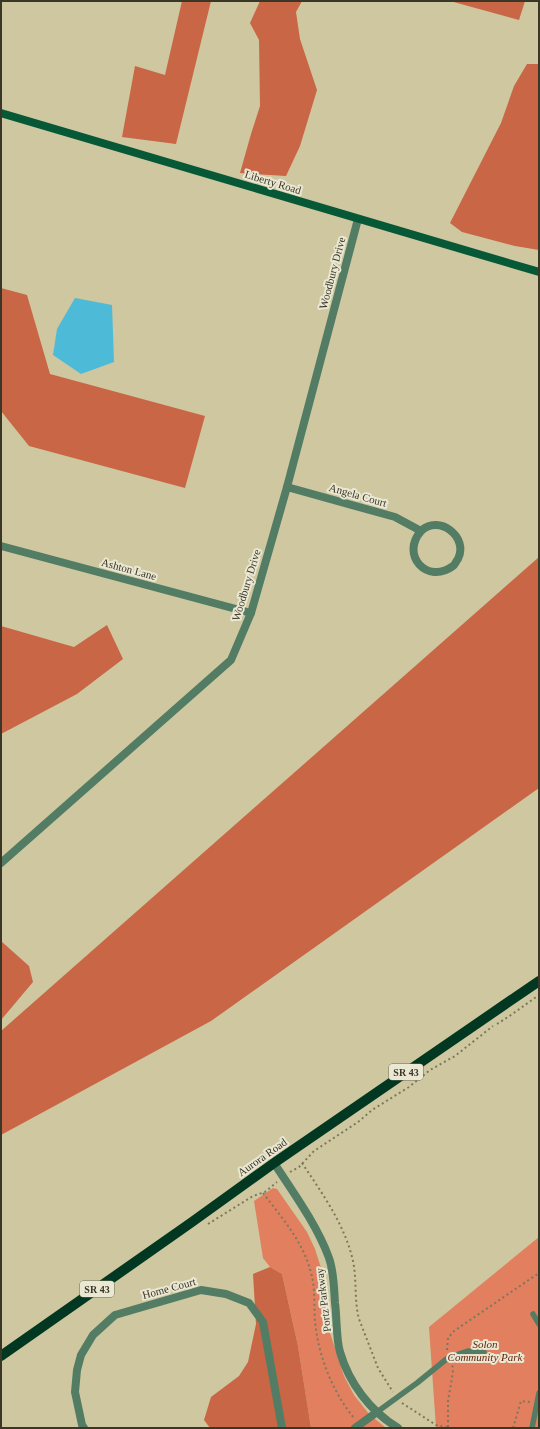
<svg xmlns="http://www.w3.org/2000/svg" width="540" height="1429" font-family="Georgia,serif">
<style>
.green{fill:#e27f5f}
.forest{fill:#c86646}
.water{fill:#4dbad8}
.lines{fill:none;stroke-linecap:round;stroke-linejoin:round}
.path{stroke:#7d785d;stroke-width:2;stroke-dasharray:2 3;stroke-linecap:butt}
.lane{stroke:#527c64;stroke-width:5.5}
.street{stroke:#527c64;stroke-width:8}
.secondary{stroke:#075836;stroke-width:8}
.primary{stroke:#023821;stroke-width:10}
.labels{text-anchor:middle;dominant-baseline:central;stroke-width:4;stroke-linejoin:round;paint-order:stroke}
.shield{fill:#eae7d3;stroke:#6f6c5b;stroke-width:1}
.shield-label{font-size:10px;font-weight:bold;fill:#3a3727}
.street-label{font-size:11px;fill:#3a3727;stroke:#eae7d3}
.park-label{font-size:11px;font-style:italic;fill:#5f1f08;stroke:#eae7d3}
</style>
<rect width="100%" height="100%" fill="#cec79f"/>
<g class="green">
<path d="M273,1188L277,1189L307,1232L315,1249L322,1271L328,1296L330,1333L344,1376L354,1395L369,1414L386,1428H311L298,1346L282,1274L270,1267L263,1258L254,1201Z"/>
<path d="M539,1237V1428H436L429,1327Z"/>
</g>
<g class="forest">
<path d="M182,1H211L176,144L122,137L135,66L165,75Z"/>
<path d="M260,1H302L296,12L300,39L317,90L300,146L286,176L240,173L251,134L260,106L259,40L250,23Z"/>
<path d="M450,1H525L519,20Z"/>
<path d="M527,64H539V250L515,246L462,232L450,223L501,123L514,86Z"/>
<path d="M1,288L27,295L50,374L205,416L185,488L29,446L1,411Z"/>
<path d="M539,557V788L211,1021L1,1135V1031Z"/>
<path d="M107,625L123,659L77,694L1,734V626L74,647Z"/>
<path d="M1,941L29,966L33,982L1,1020Z"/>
<path d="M270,1267L282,1274L298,1346L311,1428H210L204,1420L211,1397L239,1376L248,1362L256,1324L253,1274Z"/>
</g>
<path class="water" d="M75,298L112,305L114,362L81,374L53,355L57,329Z"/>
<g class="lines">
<g class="path">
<path d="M497,1024L511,1015L539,995"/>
<path d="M302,1163C322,1193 345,1225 353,1261C357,1280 354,1300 359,1319L378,1368L393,1392"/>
<path d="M290,1172L299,1167L314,1151L358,1122L372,1110L409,1087L430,1070L455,1056L493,1026"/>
<path d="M263,1193C283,1219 305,1244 312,1277C316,1294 313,1312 316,1329C320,1360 334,1394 354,1418"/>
<path d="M208,1224L253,1196L265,1192L277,1182"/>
<path d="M447,1350L448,1338L454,1331L539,1273"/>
<path d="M402,1403L436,1425L451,1428"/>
<path d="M448,1427V1401L453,1372L452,1363"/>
<path d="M513,1428L521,1401L530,1402"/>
</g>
<g class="lane">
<path d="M533,1314L539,1324"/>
<path d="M377,1412L417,1383L449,1357L468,1351L484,1352"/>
<path d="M532,1428L539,1393"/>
</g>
<g class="street">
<path d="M287,487L395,517L421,531C439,514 469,537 458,559C456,561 455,565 453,566C427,585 400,555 421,531"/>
<path d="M1,546L251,613"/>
<path d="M1,863L231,660L251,613L287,487L358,219"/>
<path d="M274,1163C293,1192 317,1225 329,1258C334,1272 334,1289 335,1303C337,1317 336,1339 340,1352C349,1383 370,1411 398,1428"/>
<path d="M84,1428L82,1425L75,1392L77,1370L81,1355L93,1335L115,1315L201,1290L226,1294L249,1303L263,1322L282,1428"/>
<path d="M355,1428L377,1412"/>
</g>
<path class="secondary" d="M1,113L539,272"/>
<path class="primary" d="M1,1356L192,1222L274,1163L539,981"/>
</g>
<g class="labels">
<g class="shield">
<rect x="389" y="1064" width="34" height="16" rx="3"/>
<rect x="80" y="1281" width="34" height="16" rx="3"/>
</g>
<g class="shield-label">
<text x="406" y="1072">SR 43</text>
<text x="97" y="1289">SR 43</text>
</g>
<g class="street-label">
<text transform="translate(273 182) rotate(17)">Liberty Road</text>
<text transform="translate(332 273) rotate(-75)">Woodbury Drive</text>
<text transform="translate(358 495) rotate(16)">Angela Court</text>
<text transform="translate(129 569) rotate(15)">Ashton Lane</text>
<text transform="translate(246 585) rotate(-73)">Woodbury Drive</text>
<text transform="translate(262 1157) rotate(-35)">Aurora Road</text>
<text transform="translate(169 1288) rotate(-15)">Home Court</text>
<text transform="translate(323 1300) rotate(-97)">Portz Parkway</text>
</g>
<g class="park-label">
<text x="485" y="1344">Solon<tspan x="485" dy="13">Community Park</tspan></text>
</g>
</g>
<rect width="540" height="1429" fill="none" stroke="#3a3727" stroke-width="4"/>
</svg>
